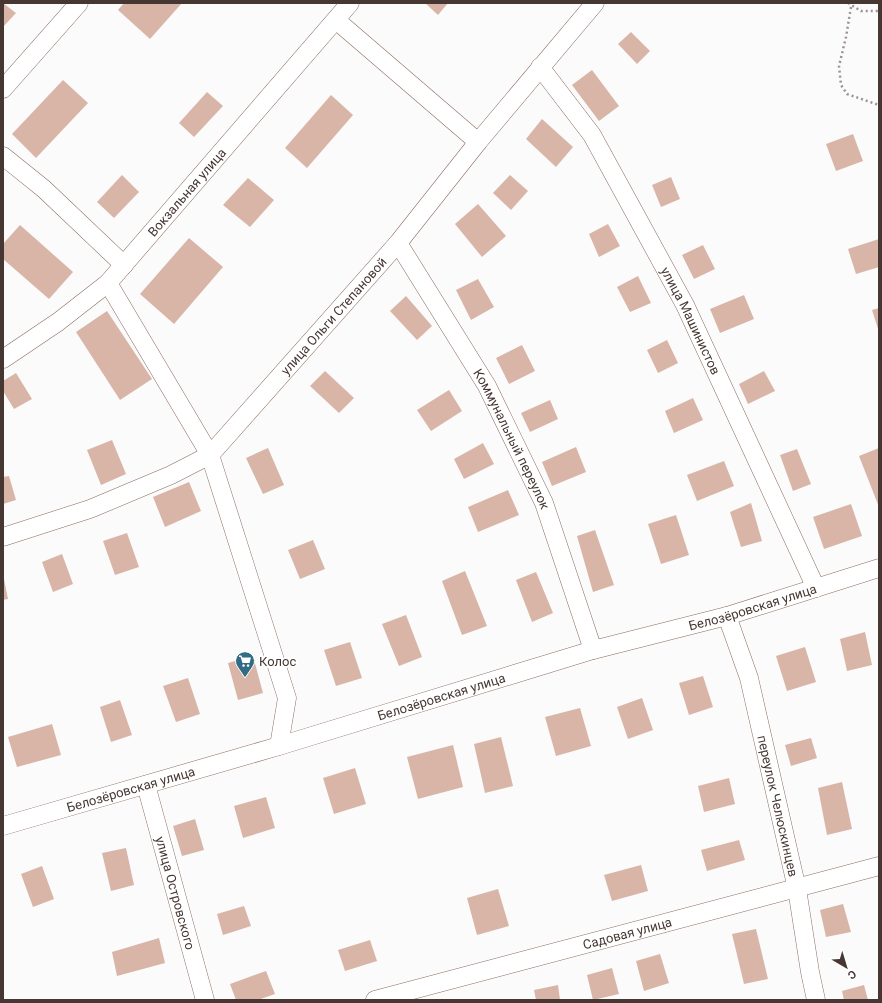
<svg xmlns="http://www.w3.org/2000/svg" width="882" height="1003" font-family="Roboto,sans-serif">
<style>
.building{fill:#d9b5a8}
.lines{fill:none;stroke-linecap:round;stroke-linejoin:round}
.minor-casing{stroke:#8c6c60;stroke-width:19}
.path{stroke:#9b9390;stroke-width:2.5;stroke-dasharray:2 3;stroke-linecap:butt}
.minor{stroke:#fff;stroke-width:18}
.labels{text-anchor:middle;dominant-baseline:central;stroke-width:3.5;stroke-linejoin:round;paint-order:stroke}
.street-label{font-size:13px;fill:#463732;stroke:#fff}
.poi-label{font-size:13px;fill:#463732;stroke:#fff;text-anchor:start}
</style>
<rect width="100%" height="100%" fill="#fbfbfb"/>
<g class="building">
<path d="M3,3L16,13L3,27Z"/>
<path d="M124,3H182L150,39L118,10Z"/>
<path d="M425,3H448L438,15Z"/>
<path d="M631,32L650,51L637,64L618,44Z"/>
<path d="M592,70L619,106L599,121L572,85Z"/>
<path d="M63,80L88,103L36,158L12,134Z"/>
<path d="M207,92L223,106L194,137L179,123Z"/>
<path d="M331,95L353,115L307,168L285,148Z"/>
<path d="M542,119L573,147L556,167L526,139Z"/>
<path d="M853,134L863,161L836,171L826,144Z"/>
<path d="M122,175L139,192L114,218L97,202Z"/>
<path d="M510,175L528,191L511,210L493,193Z"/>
<path d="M671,177L680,199L661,207L652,185Z"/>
<path d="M248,178L274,200L250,227L223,205Z"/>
<path d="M478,204L506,236L482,257L455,224Z"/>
<path d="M608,224L620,246L599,257L589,234Z"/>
<path d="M20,225L73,272L49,299L3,259V244Z"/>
<path d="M189,238L223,267L174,324L140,294Z"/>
<path d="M879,239V267L856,274L848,249Z"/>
<path d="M703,245L715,269L694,279L682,255Z"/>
<path d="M638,276L651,303L630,312L617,287Z"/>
<path d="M478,279L494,307L471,320L456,290Z"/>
<path d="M744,295L754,319L720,333L710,309Z"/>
<path d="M406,296L432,326L417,340L390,311Z"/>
<path d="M879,308V332L872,310Z"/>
<path d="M107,311L152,379L120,400L76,332Z"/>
<path d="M667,340L678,363L658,373L647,350Z"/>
<path d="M522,345L535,371L509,384L496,358Z"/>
<path d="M325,371L354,398L339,413L310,386Z"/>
<path d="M764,371L775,391L748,404L739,384Z"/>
<path d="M16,373L32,399L14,409L3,391V381Z"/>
<path d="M449,390L462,411L431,431L417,410Z"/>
<path d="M693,398L703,420L674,433L665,411Z"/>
<path d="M550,400L558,419L530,432L521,413Z"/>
<path d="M112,440L126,474L101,485L87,450Z"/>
<path d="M483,443L494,464L464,479L454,459Z"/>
<path d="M576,447L586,472L552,486L542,462Z"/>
<path d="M268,448L284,485L263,494L246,458Z"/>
<path d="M879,448V507L859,456Z"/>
<path d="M797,449L811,484L793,491L780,455Z"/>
<path d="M724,461L734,486L697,501L687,475Z"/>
<path d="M9,476L16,500L3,504V477Z"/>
<path d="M189,482L201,511L165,527L153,497Z"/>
<path d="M508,490L519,515L478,532L468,507Z"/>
<path d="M751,503L762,541L741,547L730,512Z"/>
<path d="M851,504L862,536L824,549L813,517Z"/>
<path d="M676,515L689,555L661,564L648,524Z"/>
<path d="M595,530L614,585L593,592L577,536Z"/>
<path d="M127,533L139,567L115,575L103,541Z"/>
<path d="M313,540L325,569L300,579L288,550Z"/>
<path d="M62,554L73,584L53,592L42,562Z"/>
<path d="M465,571L487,626L462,635L442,581Z"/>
<path d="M536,572L553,613L532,622L516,580Z"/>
<path d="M4,579L8,599L3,600V580Z"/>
<path d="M406,615L422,657L399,666L382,624Z"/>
<path d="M865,632L872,665L847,671L840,639Z"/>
<path d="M350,642L362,678L336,686L324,650Z"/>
<path d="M805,647L816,682L787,691L776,656Z"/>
<path d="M253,656L263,693L238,700L228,663Z"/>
<path d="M703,676L713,707L689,715L679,683Z"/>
<path d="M188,678L200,714L176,722L163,686Z"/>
<path d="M642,698L653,730L628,739L617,707Z"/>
<path d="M120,700L132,735L111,742L100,707Z"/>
<path d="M580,708L591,746L556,756L545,717Z"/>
<path d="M52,724L61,755L17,767L8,737Z"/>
<path d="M501,737L513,786L485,793L474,744Z"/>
<path d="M811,738L817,758L791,766L785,745Z"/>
<path d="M453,745L463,787L418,799L407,757Z"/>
<path d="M355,768L366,804L334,814L323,778Z"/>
<path d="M729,778L735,804L704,812L698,786Z"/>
<path d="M842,782L852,829L827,835L818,788Z"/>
<path d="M266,797L275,828L243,838L234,806Z"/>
<path d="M195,819L204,850L182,856L173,826Z"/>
<path d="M739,840L745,860L707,871L701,850Z"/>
<path d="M126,848L134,885L111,891L102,853Z"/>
<path d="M641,865L648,891L612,901L604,875Z"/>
<path d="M42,866L54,899L33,907L21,874Z"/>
<path d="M498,889L509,926L477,935L467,898Z"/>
<path d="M843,904L851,932L826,937L820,910Z"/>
<path d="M244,906L251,926L223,935L217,914Z"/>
<path d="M756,929L768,979L744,984L732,934Z"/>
<path d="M159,938L165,963L117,976L112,952Z"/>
<path d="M370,940L377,961L345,971L338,950Z"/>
<path d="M660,954L669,983L644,991L636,961Z"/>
<path d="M612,968L619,994L593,1000L587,975Z"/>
<path d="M266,971L275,994L258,1000H236L230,984Z"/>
<path d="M558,985L560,1000H536L534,990Z"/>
<path d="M864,985L868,1000H844L842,991Z"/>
</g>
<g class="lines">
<g class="minor-casing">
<g id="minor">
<path d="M336,20L478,142"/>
<path id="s1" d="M540,67L592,135L685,305L816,588"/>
<path d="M3,89L79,3"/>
<path d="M3,156L44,189L124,265"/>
<path id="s2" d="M398,243L487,386L544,503L593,650"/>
<path d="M108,283L210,455L287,698L279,746"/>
<path id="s3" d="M3,359L58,322L108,283L350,3"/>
<path id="s4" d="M3,537L90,509L171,475L210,455L398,243L478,142L595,3"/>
<path id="s5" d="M727,616L749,678L797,889L810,972L816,1000"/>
<path id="s6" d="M146,785L205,1000"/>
<path id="s7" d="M3,826L279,746L593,650L727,616L879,568"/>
<path id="s8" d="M375,1000L879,866"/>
</g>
</g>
<g class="path">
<path d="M848,3L861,11H879"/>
<path d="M851,7L846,37L839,66L841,85L847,94L879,105"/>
</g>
<use href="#minor" class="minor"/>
</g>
<defs>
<g id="supermarket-pin" transform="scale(1)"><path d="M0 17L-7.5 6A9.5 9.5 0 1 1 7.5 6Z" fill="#316b84" stroke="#fff"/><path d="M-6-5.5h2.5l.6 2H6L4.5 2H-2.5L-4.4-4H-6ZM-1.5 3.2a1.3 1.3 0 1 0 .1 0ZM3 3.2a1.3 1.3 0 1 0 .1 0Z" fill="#fff"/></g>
</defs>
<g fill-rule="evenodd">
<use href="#supermarket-pin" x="245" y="661"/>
</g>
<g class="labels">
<g class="street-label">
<text stroke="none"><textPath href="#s3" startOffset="250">Вокзальная улица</textPath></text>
<text stroke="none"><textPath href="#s4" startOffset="409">улица Ольги Степановой</textPath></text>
<text stroke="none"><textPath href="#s1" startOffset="296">улица Машинистов</textPath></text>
<text stroke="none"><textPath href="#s2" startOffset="227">Коммунальный переулок</textPath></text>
<text stroke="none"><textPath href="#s7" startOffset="781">Белозёровская улица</textPath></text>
<text stroke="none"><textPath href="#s7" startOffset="457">Белозёровская улица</textPath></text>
<text stroke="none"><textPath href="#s7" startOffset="133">Белозёровская улица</textPath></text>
<text stroke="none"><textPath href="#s5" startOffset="197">переулок Челюскинцев</textPath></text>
<text stroke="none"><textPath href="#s6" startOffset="112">улица Островского</textPath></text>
<text stroke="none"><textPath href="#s8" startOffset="261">Садовая улица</textPath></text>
</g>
<g class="poi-label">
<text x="259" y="661">Колос</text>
</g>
</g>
<rect width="882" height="1003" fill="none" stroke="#463732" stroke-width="8"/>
<g transform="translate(846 967) rotate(142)" stroke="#ffffff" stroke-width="3" paint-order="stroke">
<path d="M0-3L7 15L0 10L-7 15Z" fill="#463732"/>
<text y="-6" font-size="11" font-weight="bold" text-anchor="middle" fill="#463732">С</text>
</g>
</svg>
